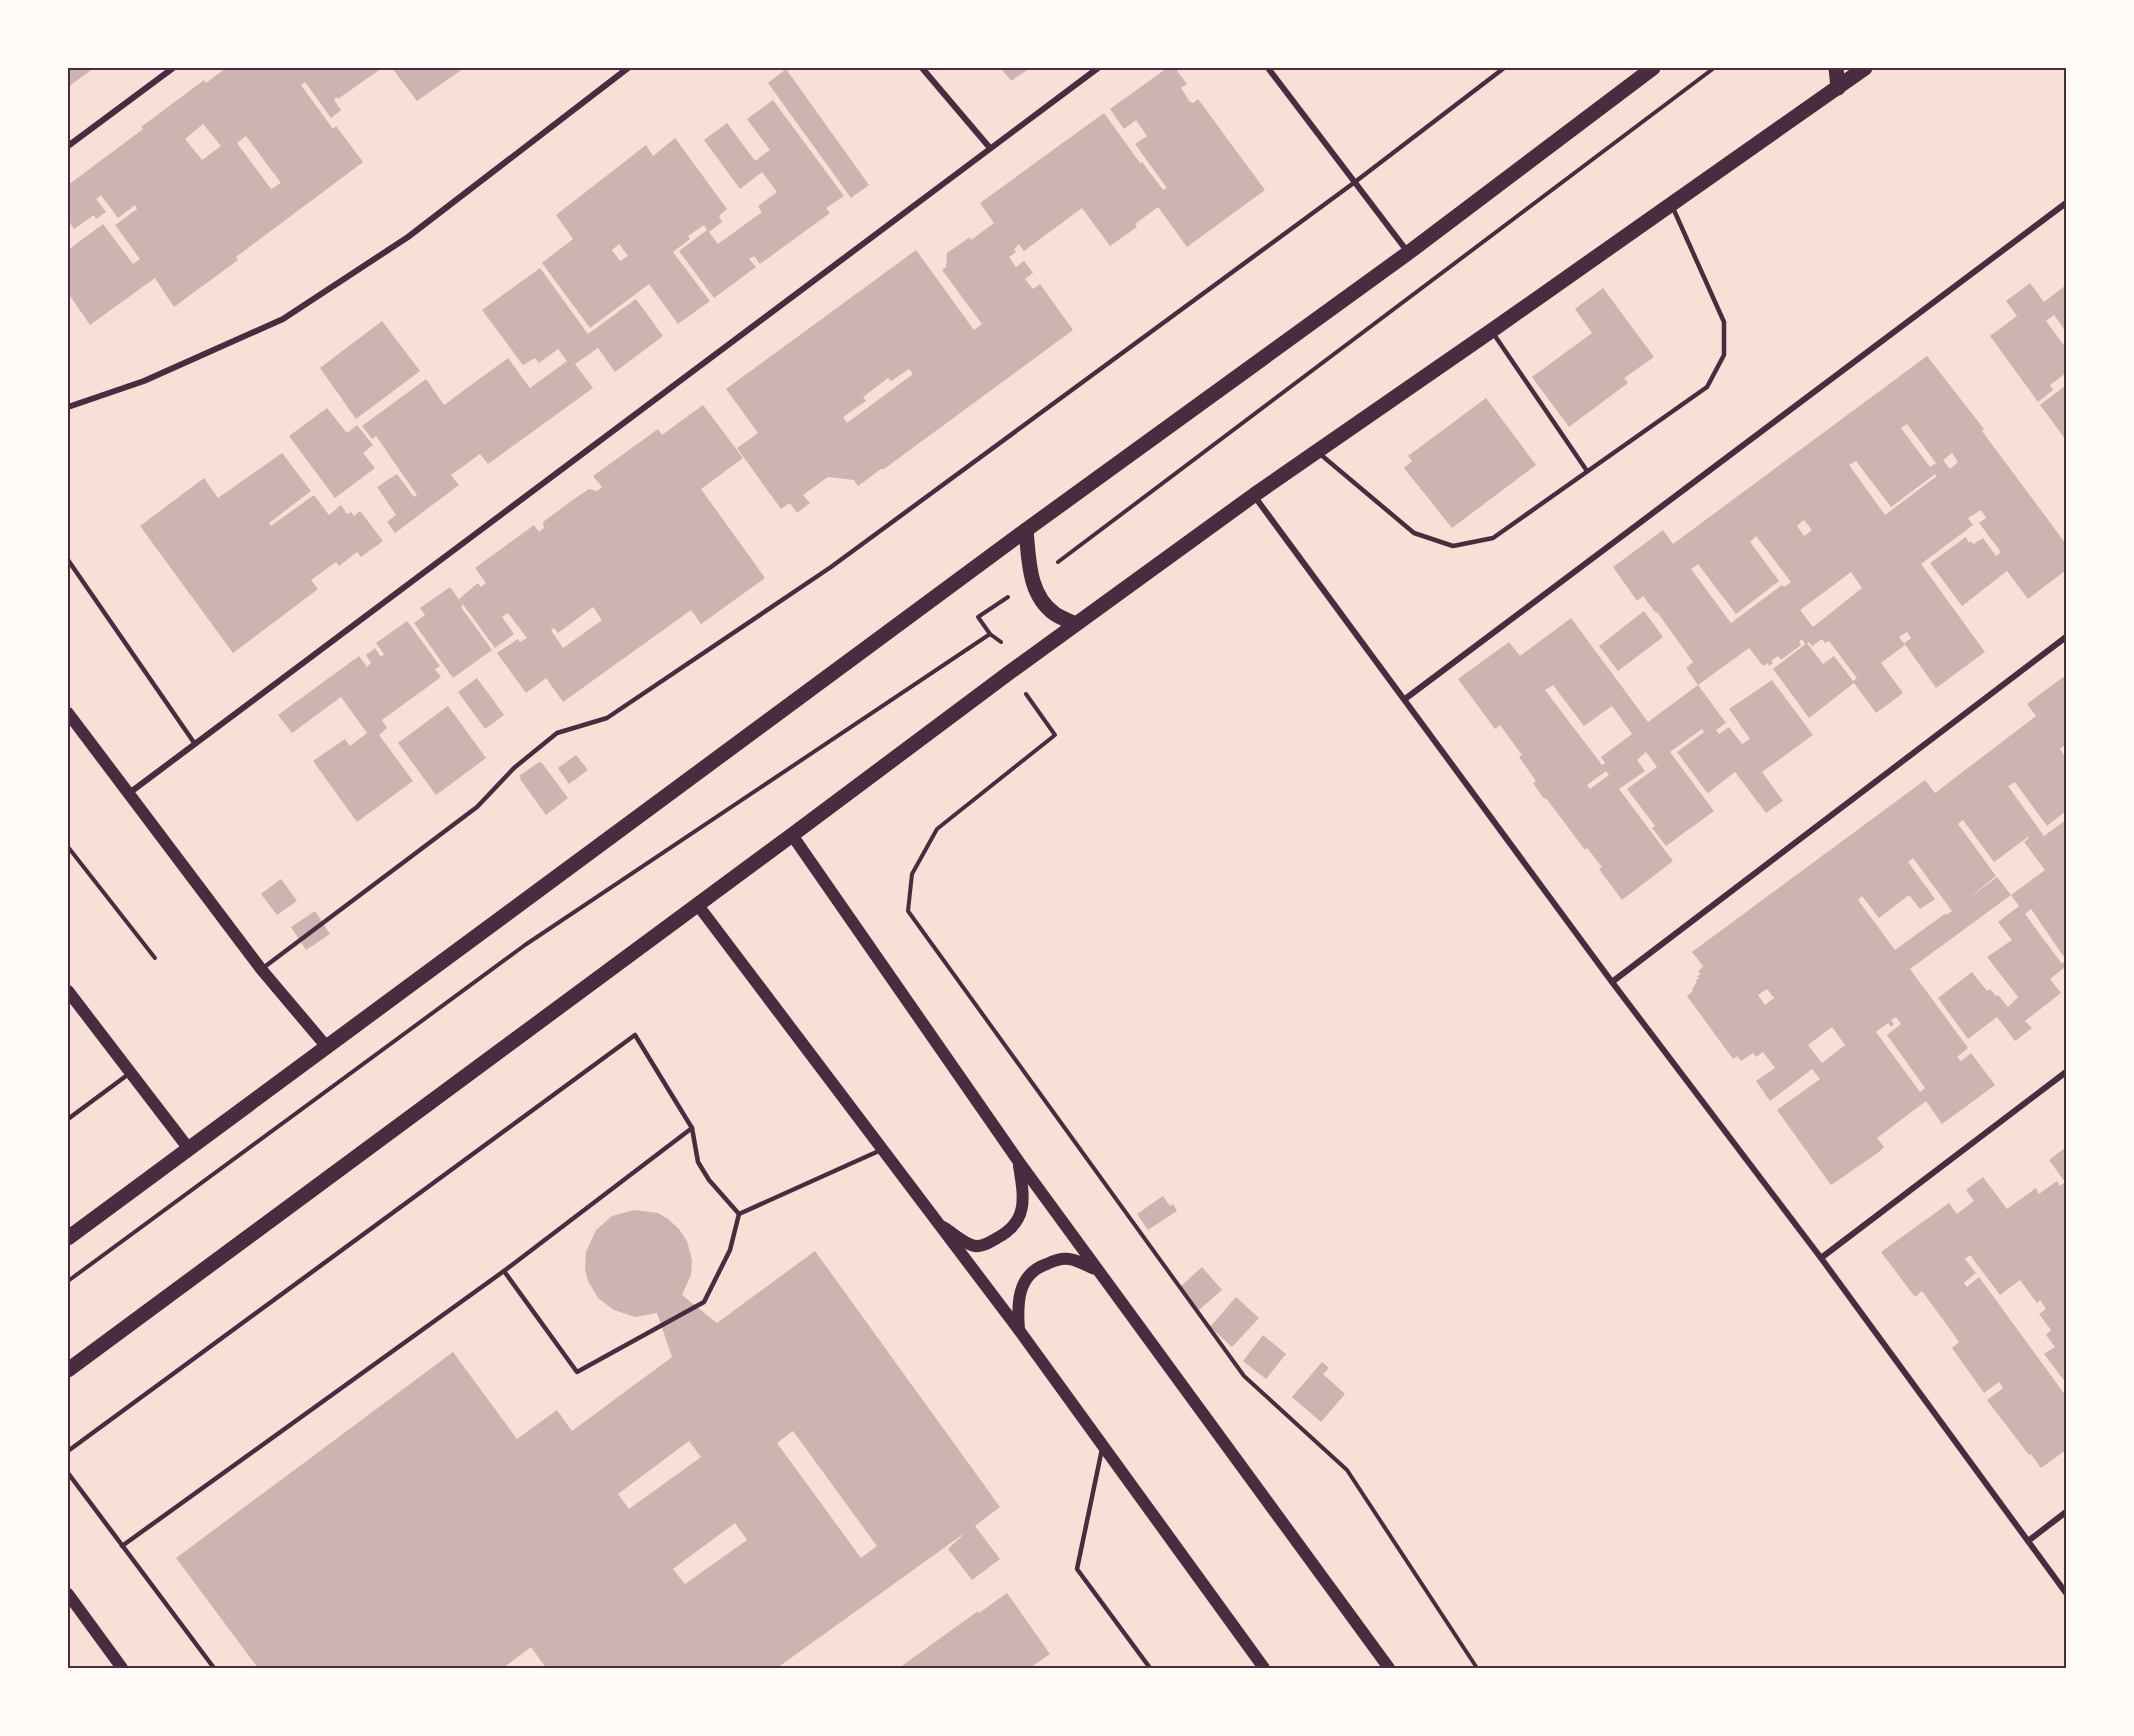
<svg xmlns="http://www.w3.org/2000/svg" width="2134" height="1736" font-family="Figtree,sans-serif">
<style>
.building{fill:#ccb4b1;fill-rule:evenodd}
.lines{fill:none;stroke-linecap:round;stroke-linejoin:round}
.path{stroke:#4a2c40;stroke-width:4}
.service{stroke:#4a2c40;stroke-width:4.5}
.minor{stroke:#4a2c40;stroke-width:6}
.secondary{stroke:#4a2c40;stroke-width:12}
.primary{stroke:#4a2c40;stroke-width:15}
.neatline{fill:none;stroke:#4a2c40;stroke-width:2}
</style>
<rect width="100%" height="100%" fill="#f7e1d7"/>
<g class="building">
<path d="M68,68H94L68,87Z"/>
<path d="M226,68H382L338,99L337,97L334,100L341,110L331,118L305,82L301,85L333,129L336,126L363,162L236,257L238,260L174,307L155,278L90,325L68,293V250L103,224L133,264L140,259L115,225L137,209L135,205L118,218L101,195L96,199L106,212L96,219L94,215L74,229L68,220V185L143,129L141,127L204,80L206,83ZM203,124L221,146L202,160L185,139ZM246,136L281,183L271,189L237,143Z"/>
<path d="M392,68H464L417,101Z"/>
<path d="M1001,68H1030L1011,81Z"/>
<path d="M1167,68H1175L1187,84L1181,88L1190,102L1193,103L1198,99L1265,190L1187,247L1158,207L1135,224L1137,227L1110,246L1082,208L1024,251L1019,244L1014,249L1016,252L1009,257L1016,267L1024,261L1033,273L1025,279L1033,289L1040,284L1073,330L884,469H881L858,486L854,480L828,477L803,495L810,503L797,513L790,503L781,509L737,448L758,433L726,389L916,250L974,330L982,324L942,270L946,267L947,253L970,237L971,240L994,223L980,203L1104,113L1140,163L1142,162L1163,190L1167,188L1135,144L1147,136L1136,120L1124,129L1110,109ZM909,369L913,374L847,423L843,417L866,401L863,397L888,378L891,381Z"/>
<path d="M786,69L869,185L851,198L768,83Z"/>
<path d="M773,100L844,196L826,208L830,213L760,264L754,256L749,259L756,267L714,298L679,251L707,230L704,225L688,236L690,239L673,252L710,301L678,324L649,284L590,328L542,263L573,239L556,215L646,145L653,156L675,138L727,209L719,216L722,222L709,232L718,244L762,212L758,206L777,192L762,172L740,189L704,140L727,123L755,161L770,150L747,119ZM619,244L628,256L620,261L612,250Z"/>
<path d="M540,268L588,334L636,299L663,336L615,372L598,348L575,364L593,388L488,464L480,454L451,475L459,485L395,533L387,522L396,515L377,487L397,474L414,497L417,495L376,436L372,439L362,426L426,379L444,405L508,358L530,388L567,361L558,349L539,363L535,358L523,365L482,310Z"/>
<path d="M2030,283L2044,302L2066,285V332L2054,315L2046,321L2066,348V373L2050,385L2053,390L2038,402L1990,336L2017,316L2006,301Z"/>
<path d="M1603,288L1654,357L1624,378L1628,383L1569,427L1532,377L1592,333L1575,309Z"/>
<path d="M382,321L420,371L356,419L320,368Z"/>
<path d="M1927,356L1984,429L1982,431L2066,544V570L2028,599L2007,571L1962,606L1930,563L1966,537L1969,543L1971,541L1973,544L1983,538L1996,556L2001,552L1979,523L1986,518L1981,510L1968,518L1973,525L1921,564L1985,652L1936,688L1904,643L1911,638L1907,632L1899,637L1905,645L1881,663L1903,693L1876,713L1854,683L1809,718L1773,669L1807,643L1823,664L1834,656L1853,681L1857,678L1829,641L1825,643L1822,639L1812,646L1809,642L1805,644L1802,639L1799,642L1801,645L1781,660L1778,656L1771,661L1773,663L1769,666L1768,663L1763,666L1749,648L1698,685L1686,668L1693,662L1657,612L1656,613L1643,596L1637,601L1613,567L1663,530L1673,544ZM1907,424L1936,463L1930,467L1901,428ZM1952,453L1958,462L1950,469L1943,460ZM1856,461L1891,507L1935,474L1937,476L1885,515L1849,465ZM1804,520L1812,530L1804,536L1797,526ZM1756,536L1791,582L1784,587L1782,585L1731,623L1691,569L1698,564L1736,614L1779,581L1750,542ZM1851,572L1862,588L1813,627L1800,610Z"/>
<path d="M2066,385V440L2040,405Z"/>
<path d="M1486,398L1536,465L1452,528L1404,468L1412,461L1408,456Z"/>
<path d="M703,405L743,458L701,489L765,578L701,624L691,610L563,702L546,678L526,693L497,653L518,639L520,642L527,638L508,613L502,617L514,634L495,648L459,599L478,583L481,587L486,583L475,568L534,525L539,532L544,528L543,522L574,499L589,489L597,491L602,487L593,476L658,429L662,435ZM593,607L602,620L563,648L551,630L554,628L558,633Z"/>
<path d="M327,408L347,433L357,425L373,445L363,453L375,468L335,498L289,436Z"/>
<path d="M282,453L311,491L269,523L271,526L314,495L329,515L341,505L347,514L351,512L354,516L360,511L383,541L361,557L357,552L339,566L336,562L311,580L318,589L233,653L140,526L204,478L218,498Z"/>
<path d="M450,587L463,605L461,607L492,650L453,678L414,623L425,615L420,608Z"/>
<path d="M1644,611L1663,637L1618,671L1599,646Z"/>
<path d="M1571,618L1648,722L1698,685L1726,723L1716,730L1719,734L1729,727L1742,744L1750,739L1729,709L1772,680L1813,735L1762,772L1783,801L1766,813L1735,772L1708,793L1705,790L1677,752L1704,732L1702,729L1670,752L1714,811L1666,846L1652,828L1655,826L1627,789L1657,767L1646,752L1637,760L1645,771L1619,789L1673,861L1622,900L1599,869L1602,867L1587,848L1585,850L1546,798L1544,799L1533,783L1536,781L1519,757L1522,755L1500,725L1495,729L1458,679L1509,642L1520,656ZM1553,685L1584,726L1612,706L1632,734L1601,757L1605,763L1602,765L1545,690ZM1606,771L1609,775L1590,789L1587,785Z"/>
<path d="M407,621L440,666L435,669L441,677L382,720L387,728L379,735L413,781L357,822L313,761L345,739L350,746L367,733L341,697L292,733L278,715L359,656L367,667L371,663L366,655L375,648L381,657L384,654L376,643Z"/>
<path d="M2066,675V744L2060,749L2066,758V811L2047,826L2015,782L2008,786L2044,836L2066,820V960L2031,909L2025,914L2062,964L2066,960V970L2065,967L2050,979L2061,993L2025,1021L2032,1028L2015,1041L1997,1017L1968,1039L1938,998L1972,972L1987,991L1990,989L1996,996L1998,995L2008,1007L2018,997L1987,957L2012,940L1998,922L2019,906L2011,895L1910,969L1968,1048L1957,1057L1961,1061L1971,1053L1995,1085L1942,1124L1926,1101L1877,1138L1884,1147L1879,1152L1831,1185L1777,1110L1820,1079L1812,1069L1770,1101L1756,1081L1775,1068L1763,1052L1756,1057L1753,1053L1741,1061L1737,1056L1733,1059L1687,996L1693,991L1692,989L1697,982L1695,981L1699,978L1697,976L1701,974L1698,972L1703,966L1692,952L1925,780L1935,793L2036,716L2027,704ZM1963,820L1994,862L2028,837L2029,838L2024,842L2045,870L2011,895L1997,877L1964,902L1996,876L1958,824ZM1913,858L1952,911L1946,915V913L1895,950L1858,900L1862,896L1879,918L1909,895L1920,909L1935,899L1908,862ZM1767,989L1774,998L1765,1005L1758,995ZM1896,1017L1901,1024L1887,1035L1925,1088L1920,1092L1876,1032L1888,1023L1891,1027L1894,1024L1891,1020ZM1832,1027L1845,1045L1822,1063L1808,1045Z"/>
<path d="M477,678L504,715L485,729L458,692Z"/>
<path d="M448,706L486,758L436,795L398,743Z"/>
<path d="M576,755L588,770L569,784L558,768Z"/>
<path d="M539,762L542,763L568,798L546,815L520,779L521,778L519,776Z"/>
<path d="M281,879L297,901L277,915L261,894Z"/>
<path d="M315,911L330,934L306,950L291,927Z"/>
<path d="M2066,1147V1383L2044,1354L2055,1347L2046,1335L2051,1330L2039,1314L2046,1309L2040,1300L2037,1303L2020,1280L2000,1295L1970,1255L1965,1259L1976,1273L1964,1283L1967,1287L1979,1277L2066,1396V1450L2041,1468L2031,1454L2029,1455L1987,1400L2003,1388L1999,1382L1984,1393L1952,1348L1959,1342L1952,1332L1922,1291L1915,1297L1881,1252L1949,1203L1957,1214L1974,1201L1966,1190L1983,1177L2007,1209L2036,1188L2039,1194L2057,1181L2060,1186L2065,1182L2049,1160Z"/>
<path d="M1163,1196L1170,1206L1173,1204L1177,1211L1148,1230L1137,1214Z"/>
<path d="M634,1210L658,1213L668,1219L679,1229L687,1241L692,1260L691,1275L682,1295L717,1323L815,1251L1000,1507L975,1526L1000,1559L972,1580L948,1549L966,1532L777,1668H546L531,1647L503,1668H258L176,1558L453,1352L517,1439L557,1410L572,1431L672,1357L657,1313L635,1317L614,1310L598,1298L588,1281L585,1269L586,1252L596,1230L612,1216ZM793,1431L877,1546L861,1558L777,1443ZM689,1441L701,1457L629,1509L618,1494ZM735,1523L747,1540L685,1584L673,1569Z"/>
<path d="M1202,1267L1222,1290L1199,1310L1180,1287Z"/>
<path d="M1236,1297L1259,1318L1232,1347L1210,1327Z"/>
<path d="M1263,1335L1286,1354L1266,1379L1243,1361Z"/>
<path d="M1322,1362L1329,1368L1323,1374L1345,1394L1321,1422L1292,1397Z"/>
<path d="M1007,1593L1050,1654L1030,1668H899L978,1611L979,1613Z"/>
</g>
<g class="lines">
<g class="path">
<path d="M1058,562L1714,68"/>
<path d="M1001,642L990,634L978,617L1008,597"/>
<path d="M1026,694L1055,735L937,829L912,874L908,911L1244,1376L1347,1470L1477,1668"/>
<path d="M68,847L155,958"/>
<path d="M68,1281L525,945L990,634"/>
</g>
<g class="service">
<path d="M1493,333L1587,471"/>
<path d="M1320,454L1414,533L1453,546L1493,538L1707,387L1724,355V322L1673,208"/>
<path d="M68,560L195,744"/>
<path d="M263,968L477,807L514,768L557,733L607,718L831,567L1355,182L1504,68"/>
<path d="M68,1119L130,1073"/>
<path d="M504,1271L577,1372L704,1302L730,1250L739,1214"/>
<path d="M1102,1449L1077,1569L1150,1668"/>
<path d="M68,1451L635,1035L692,1128L698,1162L709,1180L739,1214L881,1150"/>
<path d="M68,1473L214,1668"/>
<path d="M122,1546L504,1271L692,1128"/>
</g>
<g class="minor">
<path d="M922,68L990,148"/>
<path d="M1268,68L1407,251"/>
<path d="M68,146L173,68"/>
<path d="M68,407L144,381L283,319L408,237L628,68"/>
<path d="M1255,497L1612,982L1821,1258L2066,1593"/>
<path d="M1405,699L2066,203"/>
<path d="M128,794L1098,68"/>
<path d="M1612,982L2066,637"/>
<path d="M1821,1258L2066,1072"/>
<path d="M2028,1541L2066,1512"/>
</g>
<g class="secondary">
<path d="M68,713L261,969L326,1046"/>
<path d="M792,835L1019,1162L1389,1668"/>
<path d="M697,904L1019,1330L1264,1668"/>
<path d="M68,991L189,1149"/>
<path d="M943,1227C953,1233 964,1244 975,1246C983,1247 990,1242 997,1238C1029,1221 1024,1197 1019,1166"/>
<path d="M1019,1330C1017,1304 1017,1274 1047,1264C1053,1261 1062,1258 1069,1259C1078,1260 1087,1266 1095,1269"/>
<path d="M68,1594L122,1668"/>
</g>
<g class="primary">
<path d="M1836,68L1838,88"/>
<path d="M1026,530C1029,559 1028,595 1055,614C1061,618 1069,621 1076,624"/>
<path d="M68,1238L1026,530L1408,253L1653,68"/>
<path d="M68,1370L792,835L1010,672L1254,495L1491,331L1865,68"/>
</g>
</g>
<rect width="2134" height="1736" fill="none" stroke="#fffaf5" stroke-width="138"/>
<rect x="69" y="69" width="1996" height="1598" class="neatline"/>
</svg>
